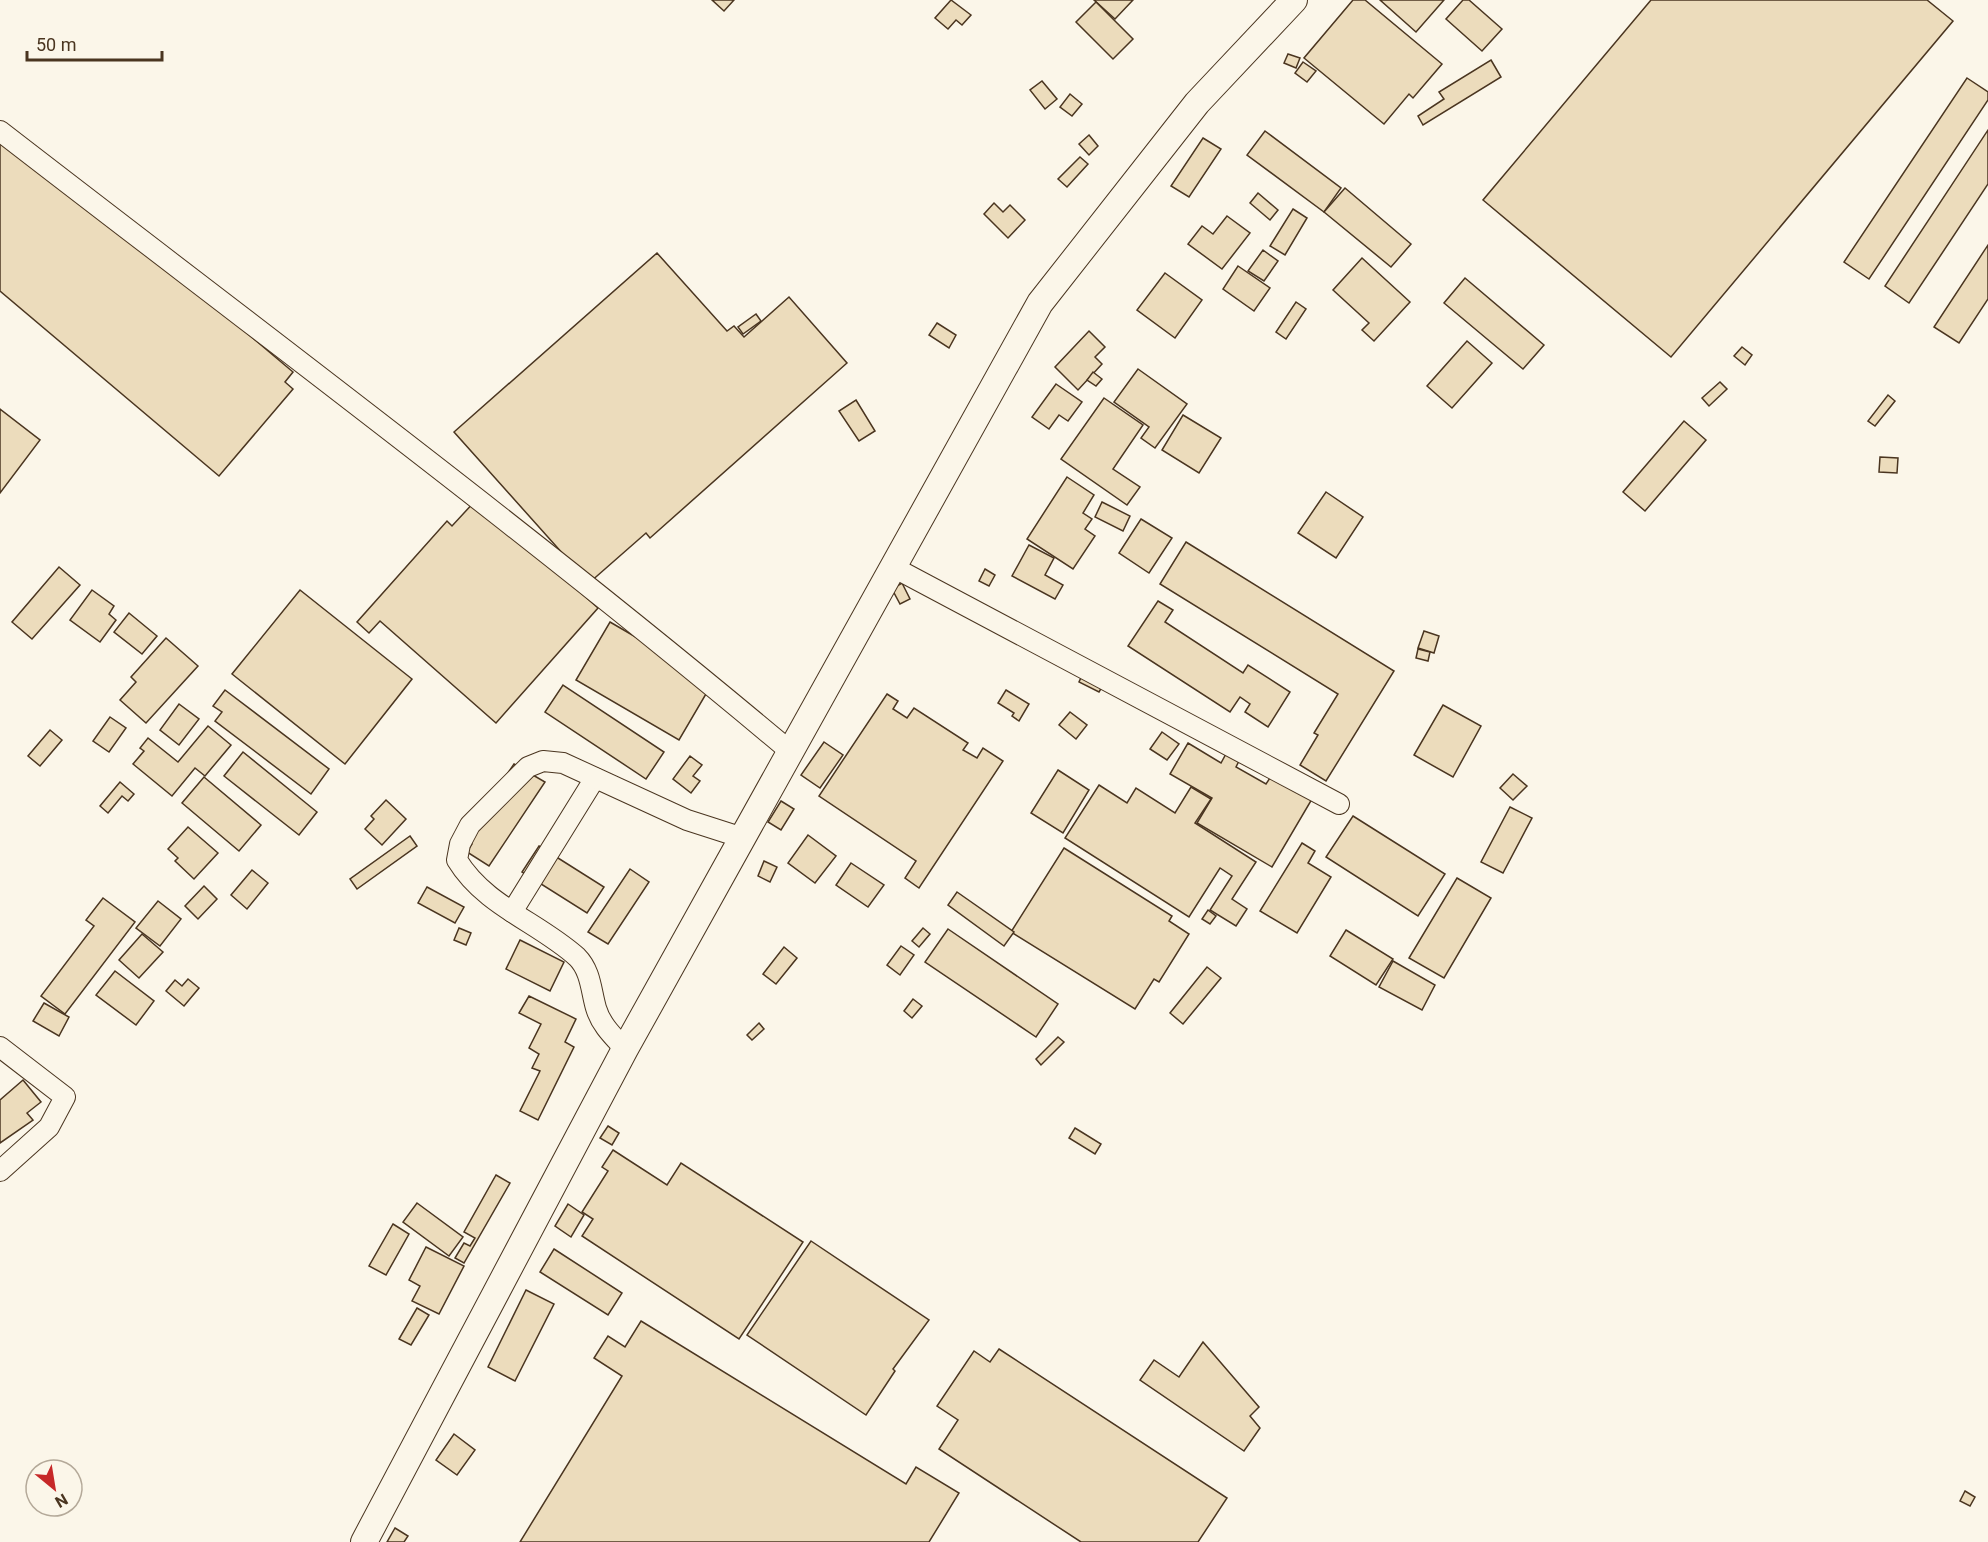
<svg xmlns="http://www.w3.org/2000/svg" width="1988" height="1542" font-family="Roboto,sans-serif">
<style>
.building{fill:#ecdcbc;stroke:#4a3520;stroke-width:1.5}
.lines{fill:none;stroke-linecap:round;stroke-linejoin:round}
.minor-casing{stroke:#4a3520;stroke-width:22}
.major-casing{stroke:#4a3520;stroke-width:28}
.minor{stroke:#fbf6e9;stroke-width:20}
.major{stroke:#fbf6e9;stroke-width:26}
</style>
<rect width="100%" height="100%" fill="#fbf6e9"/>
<g class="building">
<path d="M712,0H734L724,11Z"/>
<path d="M951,0L971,15L962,25L956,20L948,29L935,18Z"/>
<path d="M1094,0H1133L1115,19Z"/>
<path d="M1353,0H1365L1442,64L1413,98L1409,94L1384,124L1304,58Z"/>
<path d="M1380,0H1444L1416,32Z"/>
<path d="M1463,0H1469L1502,29L1482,51L1446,19Z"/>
<path d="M1651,0H1927L1953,21L1671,357L1483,200Z"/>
<path d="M1096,2L1133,39L1113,59L1076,22Z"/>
<path d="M1288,54L1300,58L1296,68L1284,63Z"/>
<path d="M1491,60L1501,77L1423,125L1418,116L1444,99L1439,92Z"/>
<path d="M1303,62L1316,71L1307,82L1295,73Z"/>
<path d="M1967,78L1988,92V100L1869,279L1844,262Z"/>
<path d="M1042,81L1057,99L1045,109L1030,90Z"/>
<path d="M1070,94L1082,104L1072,116L1060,107Z"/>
<path d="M0,124L293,372L285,382L293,389L219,476L0,291Z"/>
<path d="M1988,130V184L1909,303L1885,286Z"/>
<path d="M1265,131L1341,188L1324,212L1247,155Z"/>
<path d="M1089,135L1098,146L1089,155L1079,144Z"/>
<path d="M1203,138L1221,149L1189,197L1171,186Z"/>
<path d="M1080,157L1088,164L1067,187L1058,179Z"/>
<path d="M1345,188L1411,244L1391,267L1324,212Z"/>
<path d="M1258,193L1278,210L1270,220L1250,203Z"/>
<path d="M994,203L1003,212L1010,205L1025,220L1008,238L984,214Z"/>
<path d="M1293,209L1307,218L1285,255L1270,246Z"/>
<path d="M1227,216L1250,233L1222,269L1188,244L1202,226L1213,234Z"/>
<path d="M1988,245V299L1959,343L1934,327Z"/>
<path d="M1263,250L1278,261L1264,281L1248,271Z"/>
<path d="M657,253L727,331L734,326L744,337L789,297L847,363L650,538L646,533L589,583L454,432Z"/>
<path d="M1362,258L1410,302L1374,341L1362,330L1369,323L1333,290Z"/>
<path d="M1238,266L1270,288L1254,311L1223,289Z"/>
<path d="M1165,273L1202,300L1175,338L1137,310Z"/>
<path d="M1465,278L1544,345L1523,369L1444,303Z"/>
<path d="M1296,302L1306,309L1286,339L1276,332Z"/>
<path d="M756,314L761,321L743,334L738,327Z"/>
<path d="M937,323L956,335L949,348L929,335Z"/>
<path d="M1089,331L1105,347L1095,357L1102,364L1078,390L1055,367Z"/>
<path d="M1467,341L1492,363L1452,408L1427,386Z"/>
<path d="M1742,347L1752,355L1745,365L1734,356Z"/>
<path d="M1138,369L1187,404L1155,448L1141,438L1149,427L1114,402Z"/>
<path d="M1093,372L1102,379L1096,386L1087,380Z"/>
<path d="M1720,382L1727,389L1709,406L1702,398Z"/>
<path d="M1056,384L1082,402L1068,421L1059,415L1049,429L1032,417Z"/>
<path d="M1888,395L1895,401L1875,426L1868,421Z"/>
<path d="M1104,398L1143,425L1113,469L1140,487L1127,505L1061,459Z"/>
<path d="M856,400L875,431L859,441L839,411Z"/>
<path d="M0,409L40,440L0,493Z"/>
<path d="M1183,415L1221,438L1199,473L1162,450Z"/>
<path d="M1684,421L1706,440L1645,511L1623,492Z"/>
<path d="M1880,457L1898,458L1897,473L1879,472Z"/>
<path d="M1067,477L1094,495L1083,513L1092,519L1085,529L1095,536L1073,569L1027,539Z"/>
<path d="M1326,492L1363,517L1336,558L1298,533Z"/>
<path d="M476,500L598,608L496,723L380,621L369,633L357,622L447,521L452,526Z"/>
<path d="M1102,502L1130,516L1123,531L1095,517Z"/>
<path d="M1141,519L1172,538L1149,573L1119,553Z"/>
<path d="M1186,542L1394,671L1326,781L1300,765L1318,735L1314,733L1338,694L1160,584Z"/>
<path d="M1029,545L1054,558L1045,575L1063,585L1055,599L1012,576Z"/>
<path d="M59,567L80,585L32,639L12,622Z"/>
<path d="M985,569L995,575L989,586L979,581Z"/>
<path d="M902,583L910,599L900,604L892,589Z"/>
<path d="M92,590L114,606L109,614L116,620L100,642L70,620Z"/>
<path d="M300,590L412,679L345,764L232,674Z"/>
<path d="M1158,601L1173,610L1165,622L1243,673L1248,665L1290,692L1268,727L1245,712L1250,704L1240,697L1230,712L1128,646Z"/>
<path d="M129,613L157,636L142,654L114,632Z"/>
<path d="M610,622L713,682L679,740L576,680Z"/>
<path d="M1424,631L1439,636L1434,653L1418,648Z"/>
<path d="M166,638L198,666L146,723L120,700L136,682L131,677Z"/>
<path d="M1418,649L1430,652L1428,661L1416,658Z"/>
<path d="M1084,671L1105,682L1099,692L1079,682Z"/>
<path d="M563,685L664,752L646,779L545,712Z"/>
<path d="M225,690L329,769L311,794L215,721L222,712L213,706Z"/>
<path d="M1006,690L1029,704L1019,721L1012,716L1014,713L998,703Z"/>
<path d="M887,694L898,701L893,709L907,718L914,708L968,743L963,750L977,758L983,748L1003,761L919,888L905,878L916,861L819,796Z"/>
<path d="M179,704L199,719L179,745L160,730Z"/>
<path d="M1443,705L1481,726L1453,777L1414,755Z"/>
<path d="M1070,712L1087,725L1076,739L1059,725Z"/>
<path d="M110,717L126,728L109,752L93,741Z"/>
<path d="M208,726L231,745L205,776L195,768L172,796L133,764L144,751L140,748L148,738L178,762Z"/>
<path d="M50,730L62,740L40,766L28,756Z"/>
<path d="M1162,732L1179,744L1167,760L1150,749Z"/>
<path d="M824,742L843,755L820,788L801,775Z"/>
<path d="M1188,743L1221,763L1227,752L1240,759L1236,767L1266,784L1272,775L1312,799L1272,867L1197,823L1212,798L1170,774Z"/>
<path d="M243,752L317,812L299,835L224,776Z"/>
<path d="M690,756L702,765L693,776L700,781L691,793L673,779Z"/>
<path d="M514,764L545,782L489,866L467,852L472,844L464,838Z"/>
<path d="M1058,770L1089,790L1063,833L1031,813Z"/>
<path d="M1513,774L1527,786L1513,800L1500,788Z"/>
<path d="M204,777L261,825L239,851L182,803Z"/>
<path d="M120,782L134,794L128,801L122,796L108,813L100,806Z"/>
<path d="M1099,785L1127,803L1136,788L1175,813L1191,787L1211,799L1195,823L1256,862L1232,899L1247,909L1236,926L1210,910L1232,876L1220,868L1189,917L1065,838Z"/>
<path d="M386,800L406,819L382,845L365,829L374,819L371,816Z"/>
<path d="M781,801L794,809L781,830L768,822Z"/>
<path d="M1510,807L1532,818L1503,873L1481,862Z"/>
<path d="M1353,816L1445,874L1418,916L1326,857Z"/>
<path d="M188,827L218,853L194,879L175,861L178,858L168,849Z"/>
<path d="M808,835L836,856L815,883L788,863Z"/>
<path d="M410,836L417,846L357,889L350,879Z"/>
<path d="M1302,843L1315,851L1308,863L1331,877L1297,933L1260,911Z"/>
<path d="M539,846L604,887L587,913L522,872Z"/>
<path d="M1064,848L1172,916L1169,921L1189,934L1159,982L1154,979L1135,1009L1011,932Z"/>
<path d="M764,861L777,867L770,882L758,876Z"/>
<path d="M851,863L884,885L868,907L836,885Z"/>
<path d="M630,869L649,882L608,944L588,932Z"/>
<path d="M252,870L268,883L247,909L231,895Z"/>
<path d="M1457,878L1491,898L1444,978L1409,958Z"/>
<path d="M204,886L217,899L198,919L185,906Z"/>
<path d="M427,887L464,907L455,923L418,903Z"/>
<path d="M957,892L1014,932L1004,946L948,905Z"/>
<path d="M103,898L135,922L65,1014L41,996L94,926L86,920Z"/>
<path d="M158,901L181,919L160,946L136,928Z"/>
<path d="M1208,910L1216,916L1210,924L1202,919Z"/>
<path d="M459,928L471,933L466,945L454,940Z"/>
<path d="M923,928L930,934L919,947L912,941Z"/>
<path d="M948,929L1058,1004L1036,1037L925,962Z"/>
<path d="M1346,930L1393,959L1376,985L1330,956Z"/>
<path d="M142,934L163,952L139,978L119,960Z"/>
<path d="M520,940L564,962L550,991L506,969Z"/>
<path d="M901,946L914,955L900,975L887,965Z"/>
<path d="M784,947L797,958L776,984L763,974Z"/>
<path d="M1393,961L1435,985L1422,1010L1379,987Z"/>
<path d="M1207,967L1221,978L1183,1024L1170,1013Z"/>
<path d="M115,971L154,1001L136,1025L96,995Z"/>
<path d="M188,979L199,988L184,1006L166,991L175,980L182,986Z"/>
<path d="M529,996L576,1019L565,1042L574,1047L538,1120L520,1111L540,1071L532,1068L539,1054L529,1048L541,1024L519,1013Z"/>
<path d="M913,999L922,1006L912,1018L904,1011Z"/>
<path d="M44,1003L69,1017L59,1036L33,1021Z"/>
<path d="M759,1023L764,1029L752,1040L747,1035Z"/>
<path d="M1058,1037L1064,1042L1041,1065L1036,1059Z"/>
<path d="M23,1080L41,1102L27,1113L33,1120L0,1143V1100Z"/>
<path d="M608,1126L619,1133L612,1145L600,1138Z"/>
<path d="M1075,1128L1101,1144L1095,1154L1069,1138Z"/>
<path d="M613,1150L667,1185L681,1163L803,1242L739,1339L582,1236L593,1219L582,1212L608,1171L602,1167Z"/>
<path d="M496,1175L510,1183L464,1263L455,1258L464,1243L470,1246L475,1238L464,1232Z"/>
<path d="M417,1203L463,1237L449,1256L403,1222Z"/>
<path d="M568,1204L584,1215L571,1237L555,1226Z"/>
<path d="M393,1224L409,1234L386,1275L369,1266Z"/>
<path d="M811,1241L929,1320L893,1369L895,1371L866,1415L747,1335Z"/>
<path d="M426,1247L464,1266L439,1314L412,1301L420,1286L409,1280Z"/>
<path d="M554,1249L622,1293L608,1315L540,1272Z"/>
<path d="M526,1290L554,1304L515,1381L488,1367Z"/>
<path d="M417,1308L429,1315L411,1345L399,1339Z"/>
<path d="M641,1321L906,1484L916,1467L959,1493L929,1542H520L622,1376L594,1358L608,1336L625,1347Z"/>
<path d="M1203,1342L1259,1407L1250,1416L1260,1428L1244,1451L1140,1380L1154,1360L1179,1377Z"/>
<path d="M999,1349L1227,1498L1198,1542H1081L939,1449L958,1420L937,1406L974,1351L990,1362Z"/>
<path d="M454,1434L475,1450L457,1475L436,1460Z"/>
<path d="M1965,1491L1975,1497L1970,1506L1960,1501Z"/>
<path d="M395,1528L408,1536L404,1542H387Z"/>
</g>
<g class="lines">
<g class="minor-casing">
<g id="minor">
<path d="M0,131C265,336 535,537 791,752"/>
<path d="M891,566L1339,804"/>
<path d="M512,912L595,778"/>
<path d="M0,1047L65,1097L49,1127L0,1171"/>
<path d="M625,1049C613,1036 601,1025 596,1008C591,991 591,971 577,957C538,922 485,906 457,860L460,844L470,825L528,767L543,761L563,763L687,820L743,838"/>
</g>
</g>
<g class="major-casing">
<path id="major" d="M364,1542L625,1049L1040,303L1197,103L1294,0"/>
</g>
<use href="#minor" class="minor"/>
<use href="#major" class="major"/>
</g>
<g transform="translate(54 1488) rotate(150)"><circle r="28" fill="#fbf6e9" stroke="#b4a999" stroke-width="1.5"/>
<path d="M0-4.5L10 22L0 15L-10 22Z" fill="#c62828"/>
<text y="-9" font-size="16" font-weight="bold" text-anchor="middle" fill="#4a3520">N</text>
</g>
<path d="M27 51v9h135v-9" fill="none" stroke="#4a3520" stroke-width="3"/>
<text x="36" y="51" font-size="18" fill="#4a3520" stroke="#fbf6e9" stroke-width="4.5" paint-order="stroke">50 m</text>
</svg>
